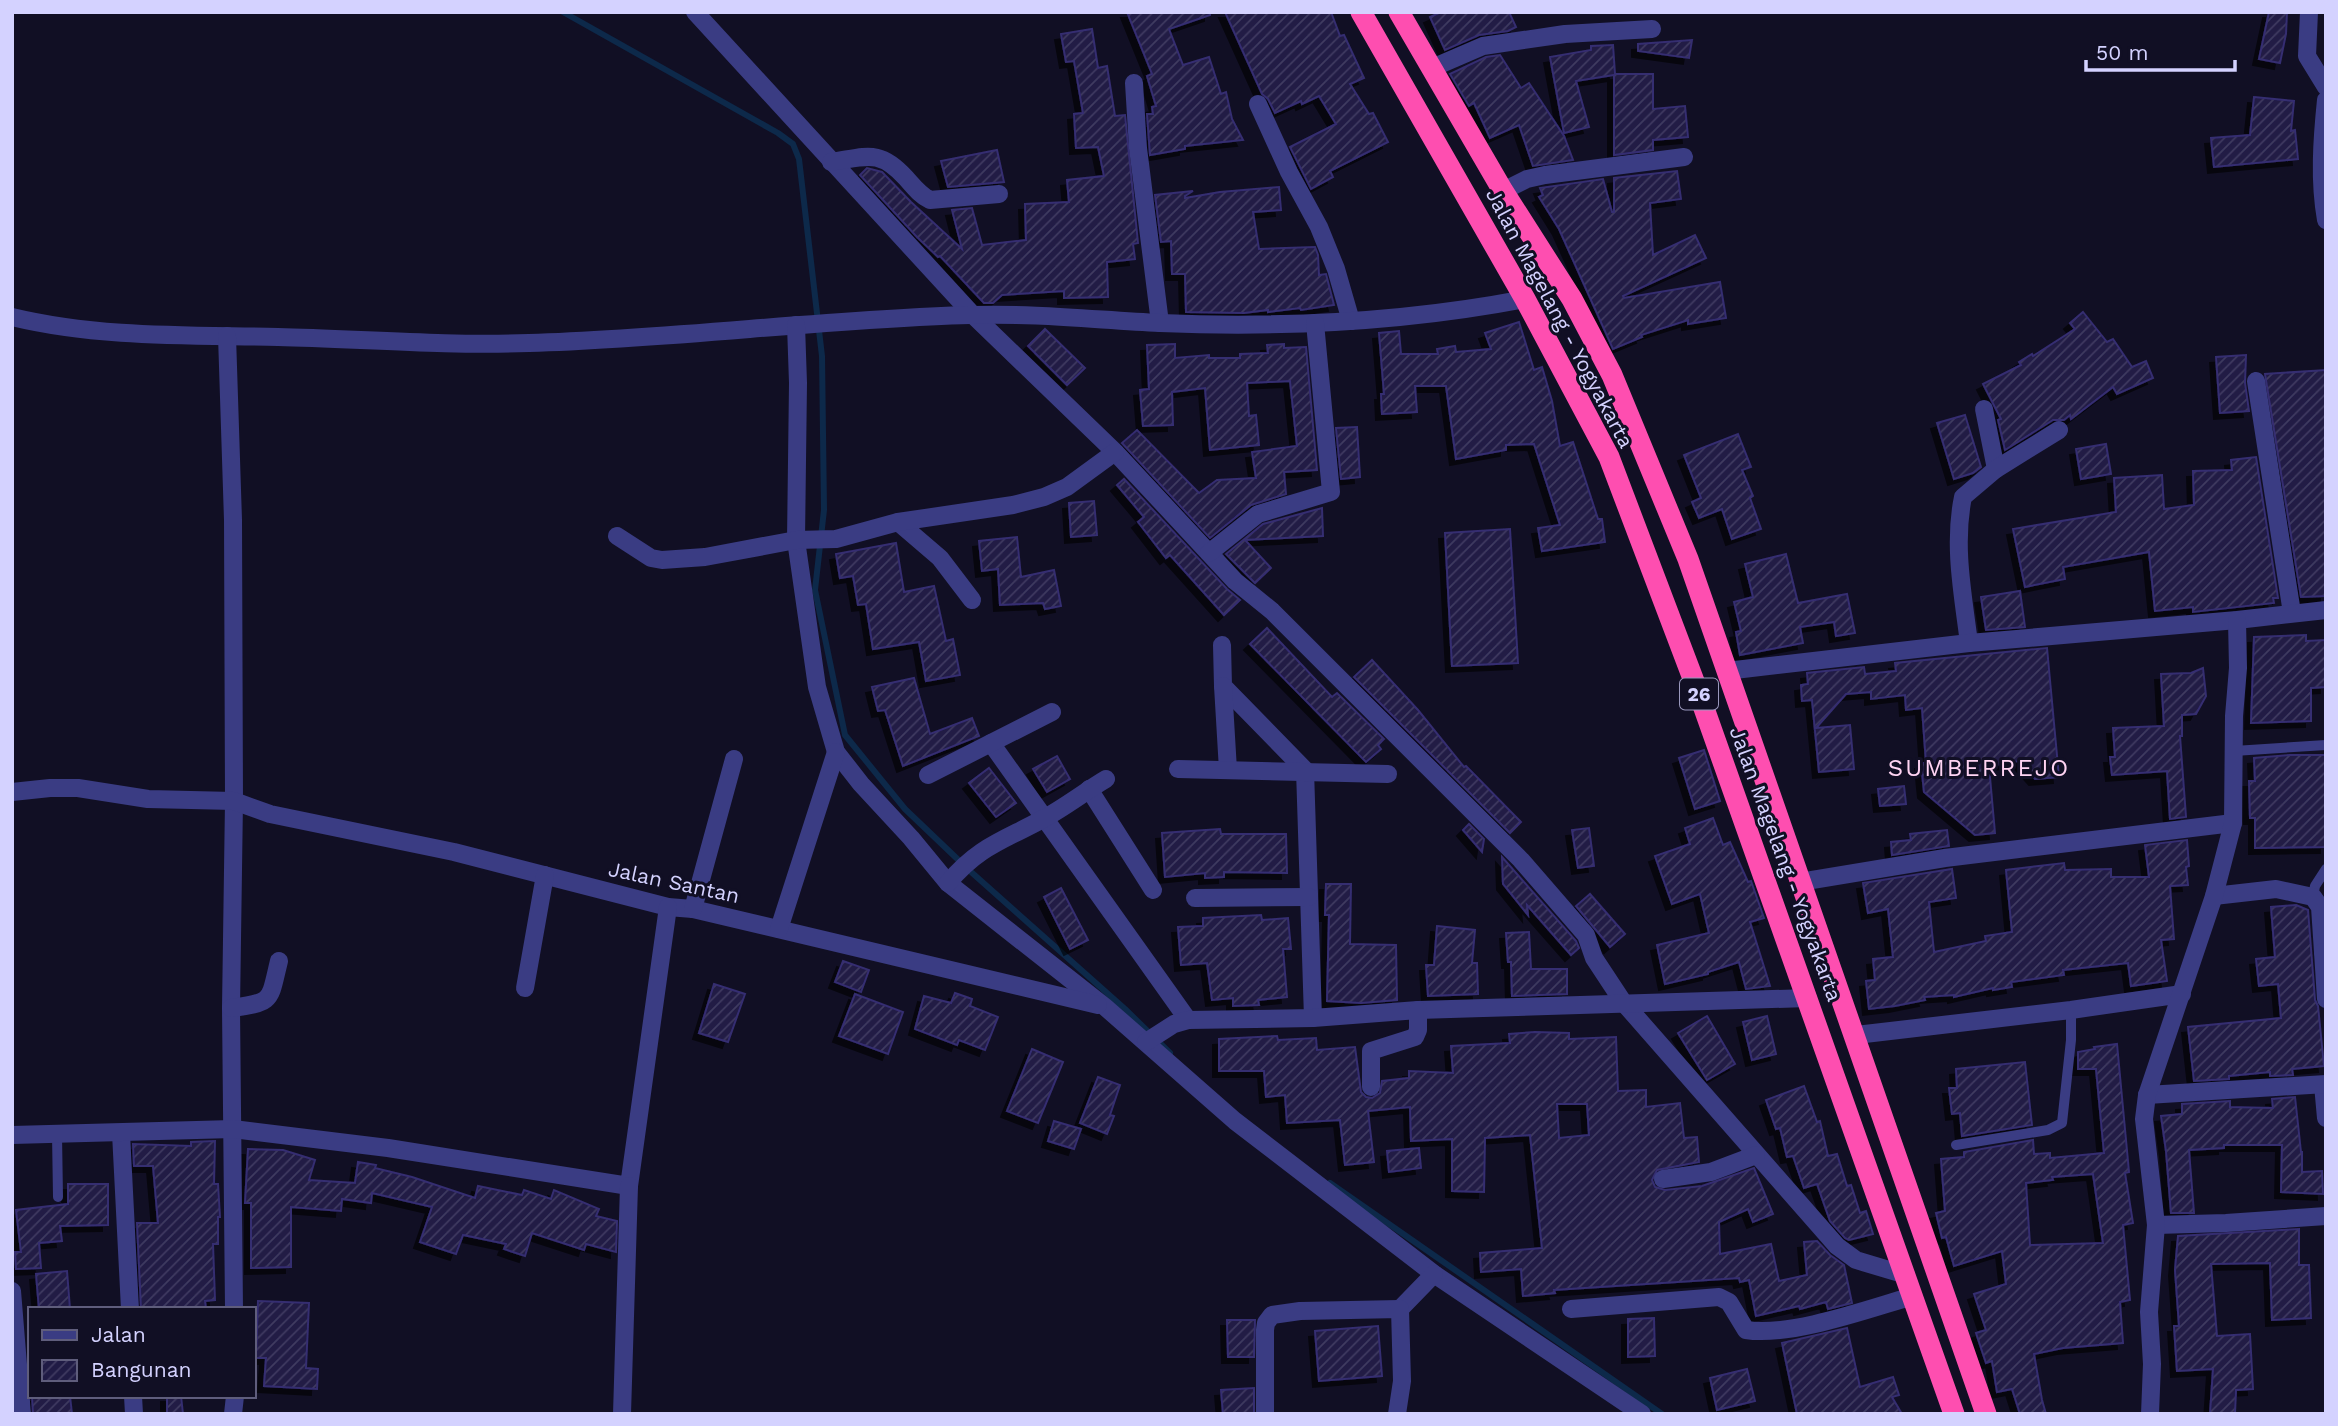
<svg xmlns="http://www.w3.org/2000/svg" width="2338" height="1426" font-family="'Work Sans',sans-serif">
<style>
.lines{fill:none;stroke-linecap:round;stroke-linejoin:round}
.stream{stroke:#0d294a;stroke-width:6}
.building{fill:url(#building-hatch);stroke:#352d71;stroke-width:2;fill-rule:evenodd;filter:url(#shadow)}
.lane{stroke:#3a3c83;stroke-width:10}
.street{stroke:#3a3c83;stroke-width:18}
.highway{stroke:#fe4eb0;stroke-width:21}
.labels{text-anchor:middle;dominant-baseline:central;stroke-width:6;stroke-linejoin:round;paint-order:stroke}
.shield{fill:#110f24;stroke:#9a98bd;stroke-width:2}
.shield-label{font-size:19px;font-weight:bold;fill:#d4d2ff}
.street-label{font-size:21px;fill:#d4d2ff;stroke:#110f24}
.quarter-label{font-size:24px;letter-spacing:2px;fill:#ffd4f3;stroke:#110f24}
</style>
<defs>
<pattern id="building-hatch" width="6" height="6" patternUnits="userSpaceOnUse" patternTransform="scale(1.75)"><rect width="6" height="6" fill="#201b45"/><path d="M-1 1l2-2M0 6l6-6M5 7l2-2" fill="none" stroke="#403b61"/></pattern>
<filter id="shadow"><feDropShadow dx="-6" dy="6" stdDeviation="0" flood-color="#0009"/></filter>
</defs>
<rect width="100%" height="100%" fill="#110f24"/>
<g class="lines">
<g class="stream">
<path d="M563,12L778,133L793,144L799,159L822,356L824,510L815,590L845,735L905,809L970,871L1125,1009L1170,1053"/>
<path d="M1330,1183L1662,1414"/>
</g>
</g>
<g class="building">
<path d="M1127,12H1210V15L1169,29L1183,65L1209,57L1221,94L1226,92L1232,119L1243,140L1185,146V149L1150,155L1147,114H1153L1152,107L1156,106L1147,76L1152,74Z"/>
<path d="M1225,12H1331L1340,36L1344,35L1364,78L1350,84L1369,114L1373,113L1388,142L1330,171L1333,177L1311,189L1290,147L1336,124L1319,96L1302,104L1301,101L1275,113L1268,99L1262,94Z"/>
<path d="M1441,12H1509L1516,27L1508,31L1479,35L1445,50L1430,17Z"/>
<path d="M2269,12H2287L2286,34L2280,63L2259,59Z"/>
<path d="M1092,29L1098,68L1107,66L1115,116L1125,115L1138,243L1133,244L1135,259L1107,262L1108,297L1064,298V291L1002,295L993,303H984L940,256L938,257L917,237L860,175L867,168L882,172L911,202L962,249L952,210L972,208L982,245L1026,240L1025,204L1069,202L1067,180L1104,176L1098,147L1076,148L1074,114L1083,113L1074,61L1066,62L1061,34Z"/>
<path d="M1692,40L1689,58L1638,51V44Z"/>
<path d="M1613,45L1615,74H1653V109L1685,106L1688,137L1653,140V150L1614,155V75L1576,81L1589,127L1564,133L1550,57L1591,50V46Z"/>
<path d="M1500,55L1521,88L1529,83L1564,136L1573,160L1533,166L1519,125L1490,138L1474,103L1469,106L1450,74L1486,57Z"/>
<path d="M2254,97L2294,101L2291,131L2295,130L2298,159L2214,167L2211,138L2250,135Z"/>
<path d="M997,150L1004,182L948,187L941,161Z"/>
<path d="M1677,171L1681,199L1650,203L1653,255L1695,235L1706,258L1623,296L1624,298L1720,282L1726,318L1688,324V320L1641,335L1642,337L1613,349L1559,229L1539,197L1543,195L1540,188L1603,179L1612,212H1614V178Z"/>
<path d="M1279,187L1281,210L1253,212L1259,249L1315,247L1318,255L1319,275L1326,274L1334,305L1301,310L1300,308L1268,312V310L1244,313L1186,312L1185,274H1172L1171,241L1161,242L1155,195L1193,191L1185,196V198L1220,192Z"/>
<path d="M2083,312L2107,342L2113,339L2132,367L2146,361L2153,378L2117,394L2113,387L2071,419L2070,415L2064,420H2053L2005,450L1998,420L2001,419L1983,384L2021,365L2019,362L2032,354L2033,356L2075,329L2070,323Z"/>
<path d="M1519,322L1534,370L1542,367L1552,401L1560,446L1573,442L1598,519H1602L1605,542L1542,551L1538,528L1560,525L1534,444L1506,445V450L1456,459L1446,386H1415L1417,412L1382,414L1381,394H1384L1379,333L1399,331L1401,354H1438L1437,349L1455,346L1456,352L1491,349L1485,333Z"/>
<path d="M1045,329L1085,368L1067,385L1028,346Z"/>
<path d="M1175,344V358L1209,355V358H1240V354L1268,353L1267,345L1284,344V348L1306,347L1317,470L1284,472L1286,494L1251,505L1210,538L1122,443L1137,430L1199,493L1217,480L1256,478L1252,452L1297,446L1290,381L1247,383L1249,416L1256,415L1259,445L1210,450L1205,388L1172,392L1173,425L1143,426L1140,390L1149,389L1147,345Z"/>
<path d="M2246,355L2245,383L2249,411L2220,413L2216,357Z"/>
<path d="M2326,370V596L2301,597L2265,374Z"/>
<path d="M1965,415L1981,467L1973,473L1954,479L1937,423Z"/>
<path d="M1357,427L1360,477L1341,479L1336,428Z"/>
<path d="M1738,434L1751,467L1742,470L1753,496L1750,498L1761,529L1732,539L1722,509L1699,518L1692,502L1701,498L1684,455Z"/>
<path d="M2106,444L2111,474L2081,479L2076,449Z"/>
<path d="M2256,457L2278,598H2273L2274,603L2193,612V607L2155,611L2149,552L2063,567L2065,579L2025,587L2013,529L2116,512L2114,478L2162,475L2164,509L2194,505L2193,471L2232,470L2231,460Z"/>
<path d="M1124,479L1227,589L1240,600L1224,615L1170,555L1166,558L1138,522L1144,517L1117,485Z"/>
<path d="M1094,501L1097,535L1071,537L1069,503Z"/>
<path d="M1322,508L1323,536L1245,540L1271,568L1255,583L1226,554L1263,524Z"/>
<path d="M1510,529L1518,663L1452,666L1445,533Z"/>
<path d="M1017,537L1021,577L1054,570L1061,606L1045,609L1043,603L1000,605L998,569L982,571L979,541Z"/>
<path d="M896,543L904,592L934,586L946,641L953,639L960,675L926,681L919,642L873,649L866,604L858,605L853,576L840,578L836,554Z"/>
<path d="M1786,554L1798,603L1847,594L1855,633L1836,636L1834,622L1800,627L1803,643L1740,655L1736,632L1741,631L1734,602L1753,597L1745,564Z"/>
<path d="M2020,591L2025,627L1986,630L1981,597Z"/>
<path d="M1267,628L1332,697L1337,693L1384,739L1378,745L1381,749L1366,762L1250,644Z"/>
<path d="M2306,635V641L2326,640V687L2311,688V721L2251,723L2254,637Z"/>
<path d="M2047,648L2059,777L2035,779L2019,761L1989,766L1995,833L1975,835L1924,792L1921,763H1926L1922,708L1906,710L1905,695L1871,699V692L1846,694L1816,728L1850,725L1854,769L1819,772L1812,700L1802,701L1801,685L1808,684L1807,673L1864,667L1865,674L1896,671L1895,663Z"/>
<path d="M1372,660L1418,710L1464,767L1466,766L1521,822L1510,833L1354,677Z"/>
<path d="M2203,668L2206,696L2196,714L2182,715V736H2180L2186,817L2170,819L2167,771L2112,775L2110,757H2115L2113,728L2164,726L2161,674L2191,673Z"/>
<path d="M914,678L930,734L972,718L979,736L903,766L885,710L878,711L872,687Z"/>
<path d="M1704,750L1720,801L1695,809L1679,758Z"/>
<path d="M2290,755H2326V847L2255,848V818H2250L2249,781H2255L2254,758Z"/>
<path d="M1057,756L1070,779L1047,792L1033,769Z"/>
<path d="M989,768L1016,803L996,817L969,783Z"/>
<path d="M1904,786L1906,804L1880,806L1878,789Z"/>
<path d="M1713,818L1723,845L1730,842L1748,882L1751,881L1764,918L1750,922L1770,986L1746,989L1739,962L1708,972V974L1665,984L1657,945L1709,933L1700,894L1672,904L1655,856L1690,844L1685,828Z"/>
<path d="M1469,824L1484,839L1482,852L1463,830Z"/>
<path d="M1589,828L1594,866L1578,868L1572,830Z"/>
<path d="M1220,829L1221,834H1286L1287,873L1224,872V877L1205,878V873L1165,877L1162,833Z"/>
<path d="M1947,830L1949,846L1892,855L1891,842L1911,840L1910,834Z"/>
<path d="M2187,840L2189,866L2186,867L2188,885L2170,886L2174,939L2161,940L2167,981L2131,986L2128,963L2063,970L2064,975L2011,982L2012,987L1993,990V988L1954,997V995L1924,997L1925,1000L1895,1006L1869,1009L1866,981L1875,980L1873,959L1893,957L1888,909L1868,913L1863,883L1952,869L1956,898L1929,902L1934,952L1986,941L1985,936L2012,932L2006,870L2064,863L2065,870L2111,869V877H2149L2145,845Z"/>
<path d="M1502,857L1576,941L1579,948L1571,955L1527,905L1528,915L1503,884Z"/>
<path d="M1326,884H1351L1350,944L1396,945L1397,1000L1361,1003L1327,1001L1329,915H1325Z"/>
<path d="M1061,888L1088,940L1070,949L1044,897Z"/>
<path d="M1590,894L1625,934L1610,947L1576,906Z"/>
<path d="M2296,905L2308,910L2315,1000L2318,1006L2324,1066L2292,1069L2293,1075L2270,1076V1072L2229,1076V1079L2194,1081L2188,1027L2281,1018L2278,984L2259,986L2256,959L2275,957L2271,907Z"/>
<path d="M1261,915L1262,920L1288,918L1291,949H1283L1287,997L1258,1000L1259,1005L1233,1006V998L1212,1000L1207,963L1181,965L1178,927L1203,926V918Z"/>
<path d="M1437,926L1475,930L1472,963H1477L1478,994L1428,996L1426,965H1434Z"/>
<path d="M1529,932L1531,969H1567V994L1512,996L1511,962H1508L1506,933Z"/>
<path d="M843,961L869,970L861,992L835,982Z"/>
<path d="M714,984L745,994L728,1042L699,1033Z"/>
<path d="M955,993L972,999L970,1006L998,1017L985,1050L959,1040L957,1045L915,1029L924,996L951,1003Z"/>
<path d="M855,994L903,1012L888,1054L839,1036Z"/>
<path d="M1707,1016L1735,1064L1707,1080L1678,1033Z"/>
<path d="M1767,1016L1776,1054L1752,1060L1743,1022Z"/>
<path d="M1535,1032L1569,1033V1039L1616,1037L1618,1091L1646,1090V1107L1680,1103L1684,1138L1697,1137L1699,1162L1657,1170L1652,1180L1655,1187L1665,1190L1702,1186L1754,1168L1773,1214L1753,1222L1748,1209L1719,1222L1720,1254L1771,1244L1779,1281L1807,1275L1804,1242L1817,1241L1830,1255L1844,1265L1852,1303L1828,1309L1826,1302L1800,1309L1799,1306L1756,1316L1749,1280L1740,1282L1739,1278L1554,1290L1555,1293L1523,1296L1521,1269L1481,1272L1480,1253L1542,1248L1530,1135L1485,1138L1484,1192L1452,1191V1139L1411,1141L1410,1107L1368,1111L1374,1162L1345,1165L1340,1120L1287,1123L1285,1095L1266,1097L1264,1071H1219V1039L1277,1036L1278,1040L1316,1038L1317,1050L1355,1047L1361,1092L1366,1097L1372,1098L1380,1093L1382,1081L1409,1078V1071L1453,1073L1451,1046L1510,1043L1509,1034ZM1557,1104H1587L1589,1135L1559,1138Z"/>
<path d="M2117,1044L2129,1172L2125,1173L2133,1223L2123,1225L2130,1300L2120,1302L2123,1343L2063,1348L2034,1354L2042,1400L2046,1414H2020L2012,1389L1997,1392L1992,1361L1986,1363L1976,1333L1986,1330L1974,1294L2006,1284L2002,1251L1954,1266L1946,1237L1942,1238L1936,1213L1945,1211L1941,1159L1964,1157V1152L2033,1140L2034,1154L2050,1153V1158L2104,1153L2096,1069H2078V1052L2095,1049L2094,1047ZM2093,1174L2103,1243L2030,1245L2026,1183L2053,1180L2052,1177Z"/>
<path d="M1032,1049L1063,1062L1038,1123L1007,1111Z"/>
<path d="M2025,1062L2032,1125L1962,1136L1960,1113L1952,1114L1949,1088H1957L1956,1069Z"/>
<path d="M1098,1077L1120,1085L1110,1115L1114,1116L1107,1134L1080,1123Z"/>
<path d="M1804,1086L1817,1122L1820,1121L1828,1156L1837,1154L1847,1186L1851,1185L1860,1213L1866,1211L1873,1234L1849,1240L1845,1238L1830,1221L1817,1184L1804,1188L1793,1156L1787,1157L1780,1128L1776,1129L1766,1100Z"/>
<path d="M2295,1097L2301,1152H2302V1172L2322,1171L2323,1194L2281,1192L2282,1145H2224V1148L2189,1150L2194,1213H2171L2166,1151L2161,1116L2182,1114V1104L2230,1101V1107L2273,1108L2272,1099Z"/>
<path d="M1054,1121L1081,1129L1074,1149L1048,1141Z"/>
<path d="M215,1141L214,1184H218L220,1217H218V1244H213L215,1300L205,1301L206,1309H141L137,1223H158L153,1166H134L133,1144L191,1146V1142Z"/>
<path d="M1419,1148L1421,1168L1389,1172L1387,1151Z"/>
<path d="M248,1149L283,1150L315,1160L309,1180L355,1183L358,1162L376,1165L375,1168L412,1177L475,1198L478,1186L522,1195L524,1190L551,1199L554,1190L599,1209L596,1216L617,1221L616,1252L586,1244L584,1250L532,1233L525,1256L504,1249L506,1244L463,1235L456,1254L420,1242L432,1207L372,1193L371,1203L342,1199L341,1211L291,1207V1267L251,1268V1203H245Z"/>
<path d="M68,1184H108V1225L60,1226L62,1241L39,1243L41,1268L16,1269L15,1252H21L16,1210L68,1204Z"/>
<path d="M2299,1229V1265H2309L2311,1318L2272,1320L2270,1263L2211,1264L2217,1336L2250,1334L2253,1389L2236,1390L2235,1414H2210L2213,1369L2177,1371L2174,1326H2179L2175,1270L2178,1236Z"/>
<path d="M67,1271L70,1309H39L36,1274Z"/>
<path d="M258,1301L309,1303L306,1368L318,1369L317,1389L264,1386L266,1358H256Z"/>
<path d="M1654,1318L1655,1356L1628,1357V1319Z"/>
<path d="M1227,1320H1255L1254,1357H1228Z"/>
<path d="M1378,1326L1382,1376L1319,1381L1315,1331Z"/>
<path d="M1847,1328L1860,1387L1893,1377L1899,1395L1892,1397L1902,1414H1797L1782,1343Z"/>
<path d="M1747,1369L1755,1401L1717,1410L1710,1378Z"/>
<path d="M1254,1388V1414H1223L1221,1390Z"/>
<path d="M32,1396H70L72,1414H33Z"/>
<path d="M167,1396H181L183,1414H167Z"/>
</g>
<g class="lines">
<g class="lane">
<path d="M2234,751L2326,745"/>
<path d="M2313,897L2315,886L2326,869"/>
<path d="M57,1134L58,1197"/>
<path d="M1956,1145L2048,1130L2062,1123L2071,1040V1010"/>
</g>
<g class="street">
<path d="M695,12L973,315L1115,452L1235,581L1272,611L1521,860L1586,935L1594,958L1623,1002L1837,1246L1856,1260L1906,1275"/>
<path d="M2309,12L2307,56L2326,87"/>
<path d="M1432,68L1483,46L1565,34L1652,29"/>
<path d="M1134,83L1138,148L1160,323"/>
<path d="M2326,100C2322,139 2319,181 2326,220"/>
<path d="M1258,104L1289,172L1319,227L1336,269L1351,321"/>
<path d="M831,162C866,157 879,148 906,178C914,187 920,195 930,200L999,194"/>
<path d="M1503,191L1527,179L1545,175L1684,157"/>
<path d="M12,317C99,338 189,335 278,337C361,339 445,346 529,343C676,339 823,319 970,315C1034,313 1097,320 1160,323C1282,328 1405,322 1525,299"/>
<path d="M796,325L798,383L796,540L817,687L836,752L861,784L911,838L948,883L1104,1006L1235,1121L1434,1274L1642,1414"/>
<path d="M227,336L233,520L234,801L231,1008L234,1309"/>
<path d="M2256,381L2292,613"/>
<path d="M1984,409L1996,469"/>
<path d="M898,522L940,558L972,600"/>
<path d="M617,536L651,558L662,560L705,557L796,540L836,539L898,522L1013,505L1044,497L1067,487L1115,452"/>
<path d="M1209,553L1258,514L1331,492L1315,323"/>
<path d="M1969,643C1963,595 1953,545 1963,497L1996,469L2059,430"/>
<path d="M1222,645L1223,686L1305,770L1313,1018"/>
<path d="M1726,671L1969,643L2237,620L2326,610"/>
<path d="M1223,686L1228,770"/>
<path d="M991,743L1188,1020"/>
<path d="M1178,769L1388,774"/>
<path d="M928,775L1052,712"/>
<path d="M1089,789L1153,890"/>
<path d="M12,792L50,788H78L148,799L234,801L270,814L454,852L668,907L693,909L1098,1005"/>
<path d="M1800,882L1945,858L2233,823"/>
<path d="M948,883C978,847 1002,841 1041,820C1064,808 1084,792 1106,779"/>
<path d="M2214,896L2276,889L2313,897L2320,907L2323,952L2326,953"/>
<path d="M1195,898L1309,897"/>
<path d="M693,909L734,759"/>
<path d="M779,929L836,752"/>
<path d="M2323,952L2326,999"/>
<path d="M525,988L545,875"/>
<path d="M231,1008C274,1002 269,1002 279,961"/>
<path d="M1856,1035L2071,1010L2182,994"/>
<path d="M1146,1042L1174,1024L1188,1020L1313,1018L1418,1010L1808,998"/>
<path d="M2323,1085L2326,1118"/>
<path d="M1371,1087V1051L1415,1037L1418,1030V1010"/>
<path d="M2147,1095L2326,1084"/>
<path d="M121,1133L130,1309"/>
<path d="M12,1135L233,1129L388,1148L629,1186L668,907"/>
<path d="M1663,1179L1711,1172L1756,1155"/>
<path d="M2156,1225L2226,1223L2326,1216"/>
<path d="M12,1291L22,1414"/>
<path d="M1400,1309L1434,1274"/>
<path d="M1571,1309L1719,1297L1729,1302L1746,1330C1791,1337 1868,1309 1913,1296"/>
<path d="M133,1396L134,1414"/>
<path d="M233,1414L235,1396"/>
<path d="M622,1414L629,1186"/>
<path d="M1265,1414V1330L1266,1323L1272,1315L1300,1311L1400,1309L1402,1381L1397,1414"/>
<path d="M2150,1414L2152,1364L2149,1312L2156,1225L2144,1119L2147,1095L2214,896L2233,823L2234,716L2238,668L2237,620"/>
</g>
<g class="highway">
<path d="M1361,12L1525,299L1609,457L1700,697L1954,1414"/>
<path d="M1399,12L1503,191L1572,299L1612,375L1688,559L1986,1414"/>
</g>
</g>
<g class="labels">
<rect class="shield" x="1680" y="678.5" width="38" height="31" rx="5"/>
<g class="shield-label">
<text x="1699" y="694">26</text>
</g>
<g class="street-label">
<text transform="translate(1560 318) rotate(62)">Jalan Magelang - Yogyakarta</text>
<text transform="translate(1786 864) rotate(70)">Jalan Magelang - Yogyakarta</text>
<text transform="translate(674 882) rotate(12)">Jalan Santan</text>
</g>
<g class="quarter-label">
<text x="1979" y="768">SUMBERREJO</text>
</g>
</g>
<rect width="2338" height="1426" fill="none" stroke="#d4d2ff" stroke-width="28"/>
<rect x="28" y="1307" width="228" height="91" fill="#110f24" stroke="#5f5d7c" stroke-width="2"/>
<rect x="42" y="1330" width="35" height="10" fill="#3a3c83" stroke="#5f5d7c" stroke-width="2"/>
<text x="91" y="1342" font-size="21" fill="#d4d2ff">Jalan</text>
<rect x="42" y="1360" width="35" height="21" fill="url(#building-hatch)" stroke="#5f5d7c" stroke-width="2"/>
<text x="91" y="1377" font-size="21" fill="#d4d2ff">Bangunan</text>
<path d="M2086 60v10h149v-10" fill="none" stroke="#d4d2ff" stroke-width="3.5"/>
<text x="2096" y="60" font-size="21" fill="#d4d2ff" stroke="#110f24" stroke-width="5" paint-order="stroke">50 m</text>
</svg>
